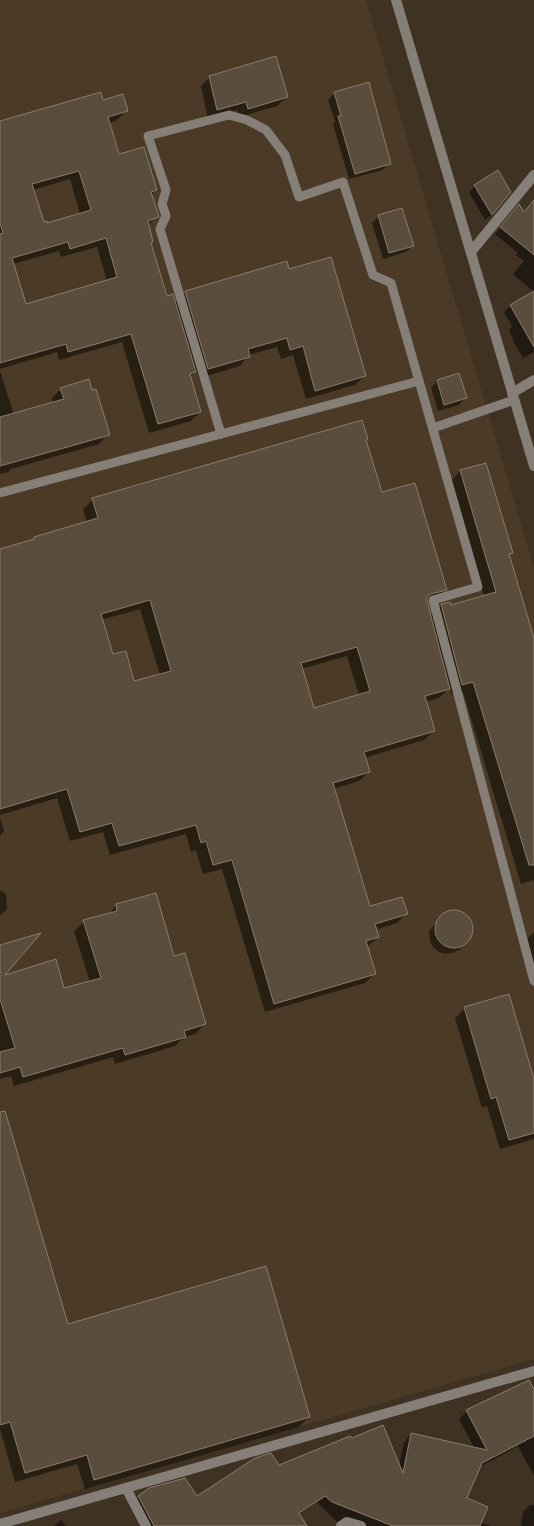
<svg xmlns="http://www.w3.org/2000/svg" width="534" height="1526" font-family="'Noto Sans',sans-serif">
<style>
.built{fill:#4b3a25}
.shadow{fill:#0007;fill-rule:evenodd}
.building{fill:#5b4d3e;stroke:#8b7c6b;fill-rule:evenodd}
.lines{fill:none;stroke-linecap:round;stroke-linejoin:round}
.service{stroke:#867f78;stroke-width:9}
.minor{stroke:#867f78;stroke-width:10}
.tertiary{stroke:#867f78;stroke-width:10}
</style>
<rect width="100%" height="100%" fill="#3f3223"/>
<path class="built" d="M0,0H366L534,568V1359L0,1513Z"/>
<g class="shadow">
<path d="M210,77L287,97L277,106L239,117L237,110L208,119L201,86Z"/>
<path d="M335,93L389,163L383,170L349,179L333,124L335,122L328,100Z"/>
<path d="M102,102L126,111L117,120L109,123L118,156L156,190L151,195L157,216L148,226L150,244L166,297L174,303L186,292L288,270L365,376L355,385L306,399L293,355L281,359L277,347L249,355L240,366L199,378L197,370L190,377L200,412L191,421L149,433L122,342L59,360L57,352L0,369V122ZM70,179L80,214L47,224L43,223L33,190ZM97,247L107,281L25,305L13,264L59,251L61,257Z"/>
<path d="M475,186L492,214L485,220L469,192Z"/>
<path d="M534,200V352L523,358L512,339L513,338L509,330L512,326L504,312L511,306L534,292L513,274L524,261L516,255L518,253L495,234L513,212L523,214Z"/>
<path d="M379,216L412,246L406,252L383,259L372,223Z"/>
<path d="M0,371L14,415L53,403L52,398L61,389L108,434L99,444L11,469L8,472L0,474Z"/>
<path d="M458,375L465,398L459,405L438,411L431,388L437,381Z"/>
<path d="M365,440L381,494L445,589L436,599L426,602L430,617L441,605L449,603L450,606L484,596L450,482L460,471L511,553L508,556L517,586L521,585L500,609L534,643V883L533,880L521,884L463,692L452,695L450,688L439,698L426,702L434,731L424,740L364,758L369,772L359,781L334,789L369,907L406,914L397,923L375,930L378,937L367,947L375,973L365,983L265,1012L222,869L203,874L196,850L191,852L186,834L110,855L103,832L70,841L57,798L0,815V551L31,541L34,538L87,523L83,509L93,499ZM140,609L160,675L134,683L112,656L101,620ZM347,656L359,695L313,709L301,669Z"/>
<path d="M0,817L4,831L0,836Z"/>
<path d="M0,890L6,894L7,909L0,916Z"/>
<path d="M117,905L174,958L205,1024L195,1034L184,1037L175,1046L115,1064L113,1057L14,1086L11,1076L0,1079V946L2,977L63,990L90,982L74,931L84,922L108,915Z"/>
<path d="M456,911L463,913L468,918L471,923L470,937L459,950L452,953L445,954L439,952L433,947L430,942L429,931L443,915L449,912Z"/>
<path d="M534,932V977L524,942Z"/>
<path d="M465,1008L534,1083V1139L500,1149L487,1106L482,1108L455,1018Z"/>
<path d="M0,1116L67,1326L309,1417L299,1427L85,1489L77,1464L15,1482L0,1429Z"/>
<path d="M528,1381L534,1392V1476L518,1446L478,1468L465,1498L480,1522L491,1526H350L338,1523L317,1502L298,1515L306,1526H143L131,1505L139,1497L197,1498L279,1467L399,1466L404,1442L411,1434L475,1449L459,1419L467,1411Z"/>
<path d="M530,1505H534V1526H521L523,1512Z"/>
<path d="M61,1520L66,1526H54Z"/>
</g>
<g class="building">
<path d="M276,56L288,97L248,109L246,102L217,110L209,76Z"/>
<path d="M369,82L391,164L355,174L338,116H341L334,92Z"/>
<path d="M101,92L103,100L123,94L128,111L108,117L119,154L144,147L157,190L151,192L159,217L148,221L153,242L151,243L167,296L173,294L196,372L190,374L201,412L158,424L131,334L68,352L66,344L0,363V234L3,233L0,223V121ZM79,171L91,210L47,223V221L44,222L32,184ZM106,238L117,277L26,304L12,258L68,242L70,249Z"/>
<path d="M498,170L511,192L492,215L474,185Z"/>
<path d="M534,200V255L500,227L519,204L524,212Z"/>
<path d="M402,208L414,246L389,253L378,215Z"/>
<path d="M331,257L366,376L315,391L303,346L290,350L287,338L248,349L250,357L208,369L185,291L287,261L289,269Z"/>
<path d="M534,291V347L510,305Z"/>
<path d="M459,373L467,398L444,405L437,380Z"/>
<path d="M89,379L92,390L96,389L110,435L0,466V417L64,399L60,388Z"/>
<path d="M362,420L368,439L366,440L382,492L415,483L447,590L431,594L427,598V601L450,689L425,696L435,731L364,752L370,772L333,783L370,906L402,897L408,914L375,924L379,937L366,941L376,974L274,1004L232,860L213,865L206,841L201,843L196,825L119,846L112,823L80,832L67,789L0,809V549L34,539V537L98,518L92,498ZM150,600L171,671L134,681L126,651L113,654L101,614ZM357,647L370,691L314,708L301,663Z"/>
<path d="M486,463L513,553L509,554L534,638V865H529L473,682L462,685L441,604L450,602L451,605L496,592L460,470Z"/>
<path d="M156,893L174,956L185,953L206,1024L184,1031L186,1037L125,1055L123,1048L23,1077L20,1067L0,1073V1052L15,1048L0,999V945L41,933L5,975L56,959L64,988L101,978L83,920L117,911L116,904Z"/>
<circle cx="454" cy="929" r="19"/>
<path d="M509,994L534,1079V1133L509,1140L496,1097L491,1099L464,1007Z"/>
<path d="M5,1111L68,1324L266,1266L310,1417L94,1480L87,1455L25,1473L10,1422L0,1425V1112Z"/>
<path d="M529,1380L534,1389V1436L482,1463L467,1498L488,1507L480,1526H393L332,1502L325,1496L299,1513L307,1526H154L138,1496L149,1488L185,1478L197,1496L255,1458L271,1453L279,1465L350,1436L352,1438L383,1425L403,1473L411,1433L487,1450L466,1410Z"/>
</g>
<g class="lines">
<g class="service">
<path d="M433,428L514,400"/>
<path d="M221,434L160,229L166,216L162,204L166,190L148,136L229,115L247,120L266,130L285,155L299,197L343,182L373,275L391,283L419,381"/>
<path d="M0,493L419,381L478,587L433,600L534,981"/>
</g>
<g class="minor">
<path d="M471,252L534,175"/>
<path d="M512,393L534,380"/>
<path d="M126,1488L146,1526"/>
<path d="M0,1524L534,1371"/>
<path d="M341,1526L347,1522L361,1526"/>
</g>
<path class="tertiary" d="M396,0L534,466"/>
</g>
</svg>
